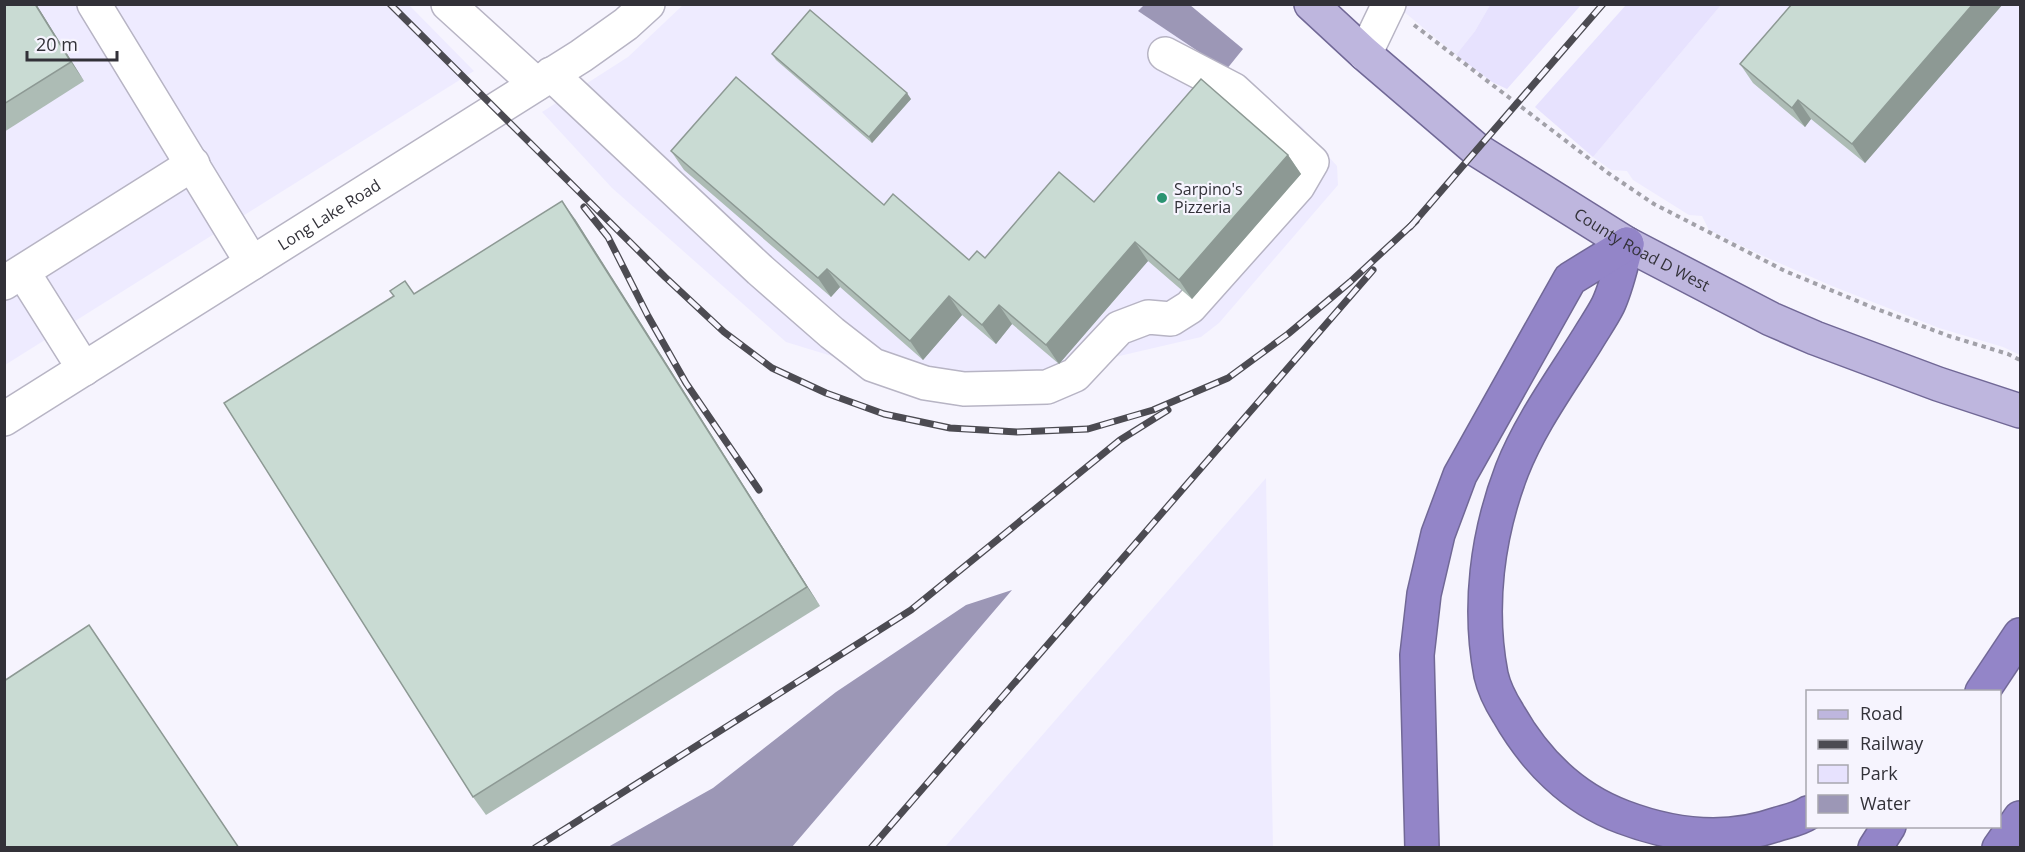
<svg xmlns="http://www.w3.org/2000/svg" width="2025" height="852" font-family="'Open Sans',sans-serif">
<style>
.built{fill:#eeebff}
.green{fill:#e7e2fe}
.water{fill:#9c97b6}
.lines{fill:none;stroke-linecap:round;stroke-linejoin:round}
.minor-casing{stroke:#b7b4c4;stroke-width:36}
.major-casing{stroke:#716896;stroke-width:36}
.highway-casing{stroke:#716896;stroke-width:36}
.path{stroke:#a2a1a9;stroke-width:4;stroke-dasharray:4.5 4.5;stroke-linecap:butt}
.minor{stroke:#fff;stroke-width:33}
.major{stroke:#beb6de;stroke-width:33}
.highway{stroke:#9385c8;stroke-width:33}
.rail-casing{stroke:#4c4b52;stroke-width:7}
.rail{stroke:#f6f4fe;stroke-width:4.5;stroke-dasharray:14;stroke-linecap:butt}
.wall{fill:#adbcb5}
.shaded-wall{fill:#8d9994}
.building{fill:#c9dbd3;stroke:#8d9994;stroke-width:1.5}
.poi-dot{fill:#2a9371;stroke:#f6f4fe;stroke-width:2}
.labels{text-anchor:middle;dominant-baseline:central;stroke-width:4.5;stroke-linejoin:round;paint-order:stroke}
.poi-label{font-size:16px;fill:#323138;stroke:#f6f4fe;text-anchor:start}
.street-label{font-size:16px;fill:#323138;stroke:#f6f4fe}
</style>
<rect width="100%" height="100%" fill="#f6f4fe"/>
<g class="built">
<path d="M5,5H409L474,71L5,365Z"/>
<path d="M683,5H1144L1138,11L1226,70L1301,126L1337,166L1338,185L1219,323L1201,337L1115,357L1074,394L995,406L786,342L612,188L542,112L628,57Z"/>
<path d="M1396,5H1490L1475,31L1456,55Z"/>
<path d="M1721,5H2020V355L2003,347L1939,328L1832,286L1763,256L1709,230L1702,216L1689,215L1633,180L1627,171L1611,170L1593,157Z"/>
<path d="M1266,478L1273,847H945Z"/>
</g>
<g class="green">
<path d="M1490,5V4L1581,5L1507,89L1492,82L1456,55L1475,31Z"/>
<path d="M1626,5H1721L1593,157L1535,107Z"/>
</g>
<g class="water">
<path d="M1144,5H1190L1243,49L1226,70L1138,11Z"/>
<path d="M1012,590L792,847H608L713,788L836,692L966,605Z"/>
</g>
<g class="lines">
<g class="minor-casing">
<g id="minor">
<path d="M94,4L252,263"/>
<path d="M448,4L536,84"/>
<path d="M1365,54L1389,4"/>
<path d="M551,74L760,270L832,333L873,365L925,383L964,389L1047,387L1075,375L1119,328L1148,317L1171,319L1190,307L1298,186L1312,162L1234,90L1165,54"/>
<path d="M23,272L84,369"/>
<path d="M4,283L193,164"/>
<path id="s1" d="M4,419L581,56L626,24L648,4"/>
</g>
</g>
<g class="major-casing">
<g id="major">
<path id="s2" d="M1311,4L1365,54L1477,150L1627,244L1771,319L1815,338L1938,384L2020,411"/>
</g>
</g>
<g class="highway-casing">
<g id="highway">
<path d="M1627,244C1621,264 1617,286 1608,305C1602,317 1594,328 1587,340C1561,382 1530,424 1512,470C1487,535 1478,607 1491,675C1494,688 1501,702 1508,713C1534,759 1572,798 1623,817C1673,836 1727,842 1778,824C1788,821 1799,819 1808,813"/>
<path d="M1982,692L2020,635"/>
<path d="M1422,848L1417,655L1424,594L1438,534L1460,475L1570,279L1627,244"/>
<path d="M1875,848L1889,826"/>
<path d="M1999,848L2020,818"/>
</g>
</g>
<path class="path" d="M1414,25L1608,173L1654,204L1785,271L1874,308L1949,336L2008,354L2020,360"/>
<use href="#minor" class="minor"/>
<use href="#major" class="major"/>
<use href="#highway" class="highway"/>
<g class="rail-casing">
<g id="rail">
<path d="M390,4L665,277L724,332L772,368L826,393L884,414L950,428L1017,432L1088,429L1153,410L1228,378L1288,334L1350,282L1416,221"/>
<path d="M584,207L608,237L648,316L686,383L759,490"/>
<path d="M1410,227L1603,4"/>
<path d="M535,848L911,610L1120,440L1168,410"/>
<path d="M871,848L1373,270"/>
</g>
</g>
<use href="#rail" class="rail"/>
</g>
<g class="wall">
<path d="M4,4H36L84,81L4,132Z"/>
<path d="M1792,4H2003L1865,163L1811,119L1805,127L1753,83L1740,64Z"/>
<path d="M772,54L911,99L872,143L776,60Z"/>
<path d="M671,151L884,205L969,260L985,258L1094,202L1288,155L1301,174L1192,299L1148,261L1059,364L1012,324L996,344L962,315L923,360L840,287L831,297L684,170Z"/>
<path d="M575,219L820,606L486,815L473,797Z"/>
</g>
<g class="shaded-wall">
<path d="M35,4H36L84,81L71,62Z"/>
<path d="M1973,4H2003L1865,163L1852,144Z"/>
<path d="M907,93L911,99L872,143L869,137Z"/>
<path d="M1798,100L1811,119L1805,127L1792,108Z"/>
<path d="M1288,155L1301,174L1192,299L1179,280Z"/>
<path d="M562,201L575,219L820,606L807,587Z"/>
<path d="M1135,242L1148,261L1059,364L1046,345Z"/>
<path d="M827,269L840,287L831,297L818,278Z"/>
<path d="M949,296L962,315L923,360L910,341Z"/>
<path d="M999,305L1012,324L996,344L982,325Z"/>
</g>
<g class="building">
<path d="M4,4H35L71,62L4,104Z"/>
<path d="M1792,4H1973L1852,144L1798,100L1792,108L1740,64Z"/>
<path d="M810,10L907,93L869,137L772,54Z"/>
<path d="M736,77L884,205L893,194L969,260L977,251L985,258L1059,172L1094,202L1201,79L1288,155L1179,280L1135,242L1046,345L999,305L982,325L949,296L910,341L827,269L818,278L671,151Z"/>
<path d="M562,201L807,587L473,797L224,403L394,296L390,291L405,281L414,294Z"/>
<path d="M89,625L239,848H4V681Z"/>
</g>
<circle class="poi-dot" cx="1162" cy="198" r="6"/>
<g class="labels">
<g class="poi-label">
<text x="1174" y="189">Sarpino's<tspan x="1174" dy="18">Pizzeria</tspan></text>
</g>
<g class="street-label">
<text stroke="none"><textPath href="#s1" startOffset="384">Long Lake Road</textPath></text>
<text stroke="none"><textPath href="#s2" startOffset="414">County Road D West</textPath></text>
</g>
</g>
<rect width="2025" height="852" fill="none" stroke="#323138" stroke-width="12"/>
<rect x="1806" y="690" width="195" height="138" fill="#f6f4fe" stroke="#a8a6af" stroke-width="1.5"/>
<rect x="1818" y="710" width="30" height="9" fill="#beb6de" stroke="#a8a6af" stroke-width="1.5"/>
<text x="1860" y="720" font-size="18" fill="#323138">Road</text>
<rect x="1818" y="740" width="30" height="9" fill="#4c4b52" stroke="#a8a6af" stroke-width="1.5"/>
<text x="1860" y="750" font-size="18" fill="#323138">Railway</text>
<rect x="1818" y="765" width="30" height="18" fill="#e7e2fe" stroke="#a8a6af" stroke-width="1.5"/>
<text x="1860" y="780" font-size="18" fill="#323138">Park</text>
<rect x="1818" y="795" width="30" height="18" fill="#9c97b6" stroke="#a8a6af" stroke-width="1.5"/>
<text x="1860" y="810" font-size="18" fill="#323138">Water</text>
<path d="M27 51v9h90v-9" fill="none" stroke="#323138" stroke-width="3"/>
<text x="36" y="51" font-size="18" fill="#323138" stroke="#f6f4fe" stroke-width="4.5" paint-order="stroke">20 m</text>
</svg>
